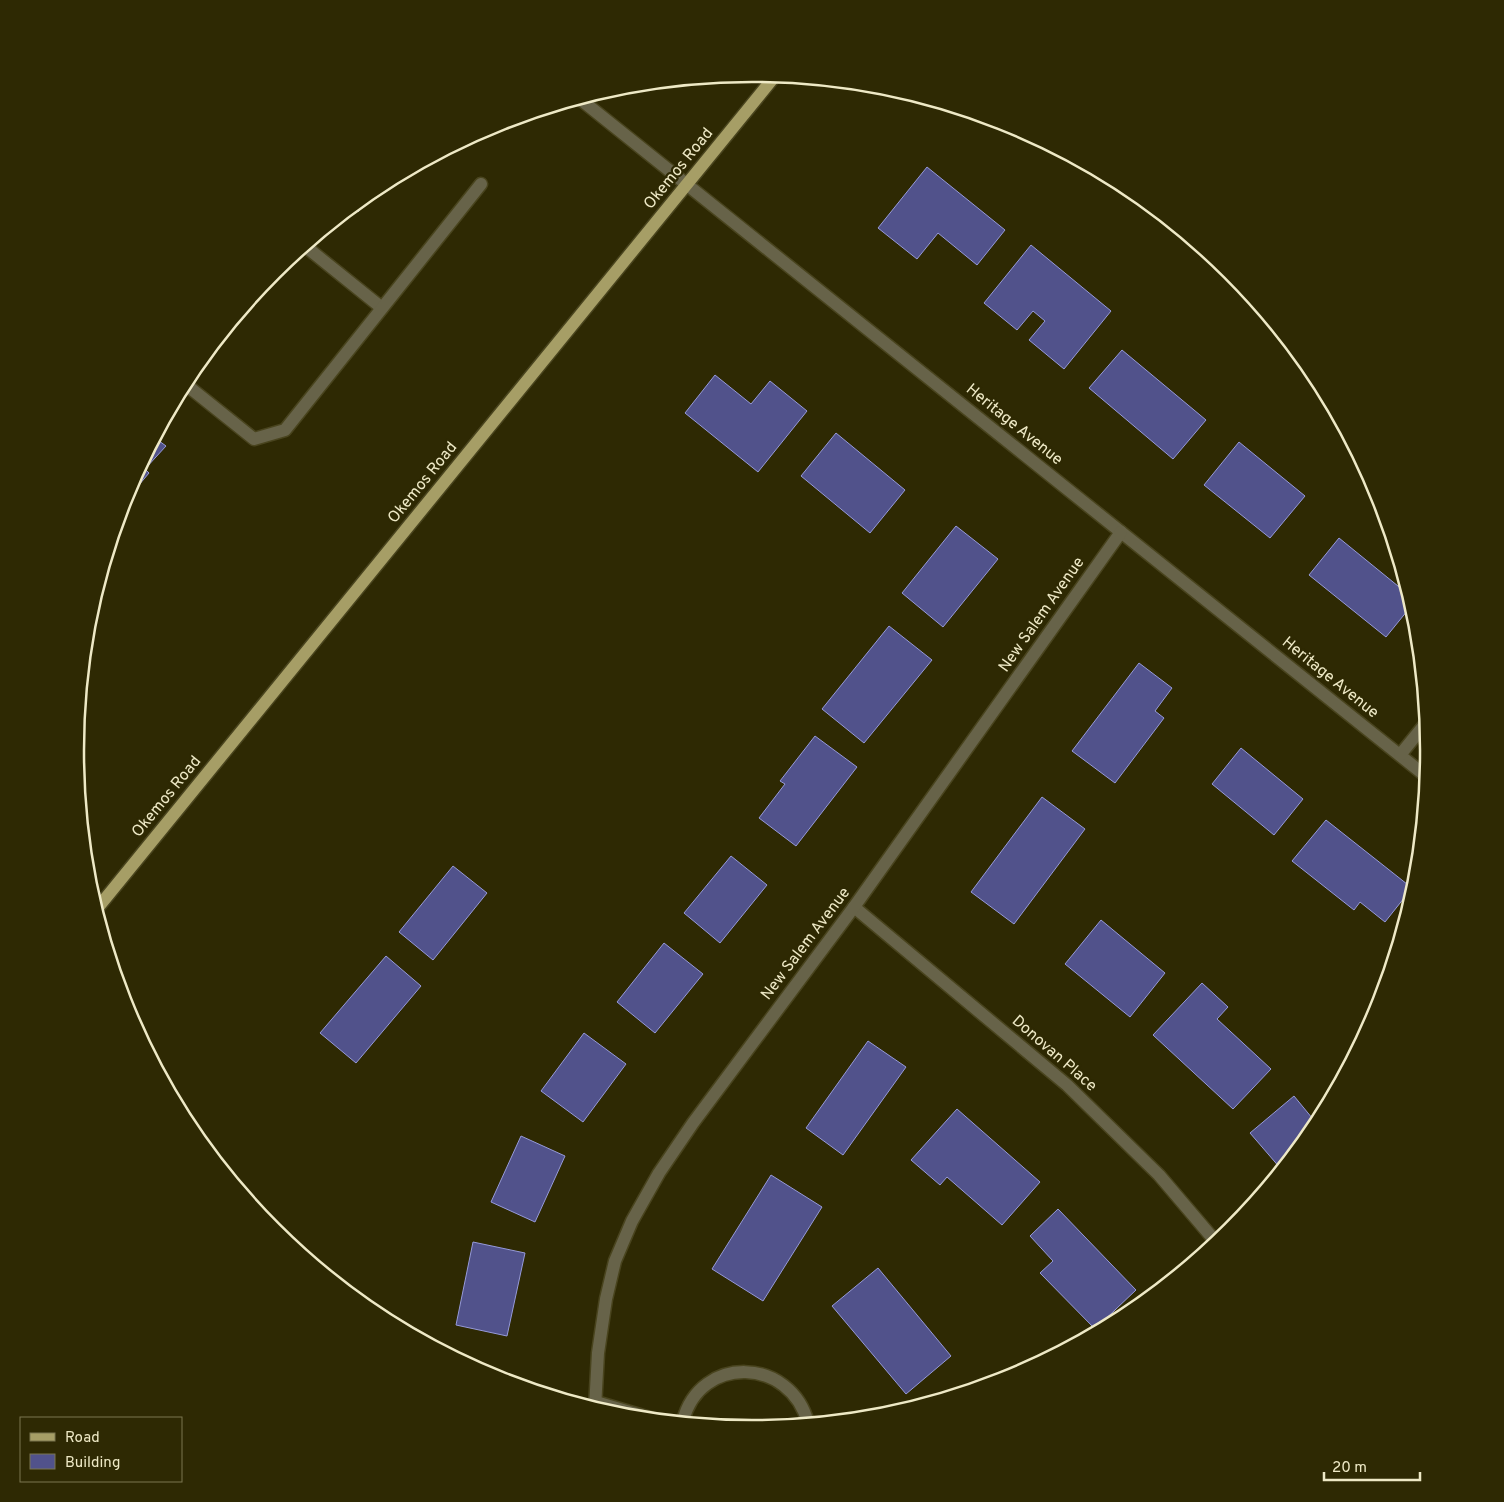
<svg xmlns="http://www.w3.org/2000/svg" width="1504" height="1502" font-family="Overpass,sans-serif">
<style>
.building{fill:#51528b;stroke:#969ad9}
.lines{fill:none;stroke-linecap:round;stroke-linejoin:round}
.minor-casing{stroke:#49441e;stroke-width:15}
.major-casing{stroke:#49441e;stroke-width:15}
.minor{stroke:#676349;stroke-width:12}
.major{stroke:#a69e66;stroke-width:12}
.labels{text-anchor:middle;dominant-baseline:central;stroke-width:4.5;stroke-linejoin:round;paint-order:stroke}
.street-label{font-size:16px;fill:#eee9c6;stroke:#2e2903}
.rim{fill:none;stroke:#eee9c6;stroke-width:2.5}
</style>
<rect width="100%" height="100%" fill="#2e2903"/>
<g class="building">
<path d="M927,167L1005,230L977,265L938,233L917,259L878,228Z"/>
<path d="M375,189L358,212L353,207Z"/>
<path d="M1031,245L1111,311L1064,369L1029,340L1045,321L1033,311L1017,330L984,303Z"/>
<path d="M1122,350L1206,420L1173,459L1089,388Z"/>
<path d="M715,375L751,404L770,381L807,411L758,472L685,413Z"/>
<path d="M836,433L905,490L870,533L801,476Z"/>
<path d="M155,438L166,446L145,469L149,473L123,504L126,492Z"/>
<path d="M1239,442L1305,496L1270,538L1204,485Z"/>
<path d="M956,526L998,559L943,627L902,593Z"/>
<path d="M1339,538L1409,595L1412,605L1386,637L1309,575Z"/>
<path d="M889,626L932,660L864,743L822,709Z"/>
<path d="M1139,663L1172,688L1155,711L1164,718L1115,783L1072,751Z"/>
<path d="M815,736L857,767L796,846L759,818L785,784L780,781Z"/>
<path d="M1241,748L1303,799L1274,835L1212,784Z"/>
<path d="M1042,797L1085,829L1014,924L971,892Z"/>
<path d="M1326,820L1412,888L1385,922L1360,902L1354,910L1292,861Z"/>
<path d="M731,856L767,885L720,943L684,913Z"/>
<path d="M453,866L487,893L433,960L399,932Z"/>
<path d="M1101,920L1165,973L1130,1017L1065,964Z"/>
<path d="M664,943L703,974L655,1033L617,1002Z"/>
<path d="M386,956L421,986L356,1063L320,1033Z"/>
<path d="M1202,983L1228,1007L1217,1019L1271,1069L1233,1109L1153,1035Z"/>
<path d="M1386,984L1379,1006L1372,1001Z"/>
<path d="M584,1033L626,1064L583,1122L541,1091Z"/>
<path d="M868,1041L906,1067L843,1155L806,1128Z"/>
<path d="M1294,1096L1317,1124L1281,1169L1250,1133Z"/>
<path d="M957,1109L1040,1182L1002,1225L947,1177L940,1185L911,1160Z"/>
<path d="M521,1136L565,1156L535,1222L491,1202Z"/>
<path d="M771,1175L822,1207L763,1301L712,1269Z"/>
<path d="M1058,1209L1136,1290L1095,1329L1040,1273L1053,1261L1030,1236Z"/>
<path d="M473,1242L525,1253L507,1336L456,1325Z"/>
<path d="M878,1268L951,1356L906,1394L832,1306Z"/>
</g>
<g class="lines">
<g class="minor-casing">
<g id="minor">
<path d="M580,99L1427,777"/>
<path d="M305,246L382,308"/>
<path d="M184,383L254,439L285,430L481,184"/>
<path d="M1400,755L1426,723"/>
<path d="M854,907L1067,1085L1159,1175L1216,1242"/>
<path d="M596,1402L650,1418"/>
<path d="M595,1408L598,1353L606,1299L615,1261L632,1221L659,1173L693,1123L854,907L1121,532"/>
<path d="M683,1421C700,1354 791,1357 808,1423"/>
</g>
</g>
<g class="major-casing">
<path id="major" d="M96,910L775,76"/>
</g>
<use href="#minor" class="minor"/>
<use href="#major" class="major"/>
</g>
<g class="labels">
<g class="street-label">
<text transform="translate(679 169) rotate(-51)">Okemos Road</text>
<text transform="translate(1014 425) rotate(39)">Heritage Avenue</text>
<text transform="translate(423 483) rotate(-51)">Okemos Road</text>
<text transform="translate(1042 615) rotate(-55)">New Salem Avenue</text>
<text transform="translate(1330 678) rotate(39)">Heritage Avenue</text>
<text transform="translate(167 797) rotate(-51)">Okemos Road</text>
<text transform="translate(806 944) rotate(-53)">New Salem Avenue</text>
<text transform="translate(1054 1054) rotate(41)">Donovan Place</text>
</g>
</g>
<path d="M0 0H1504V1502H0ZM752 82H752A668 668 0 0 1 1420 750V752A668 668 0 0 1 752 1420H752A668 668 0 0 1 84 752V750A668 668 0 0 1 752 82Z" fill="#2e2903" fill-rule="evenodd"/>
<path class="rim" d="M752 82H752A668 668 0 0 1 1420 750V752A668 668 0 0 1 752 1420H752A668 668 0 0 1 84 752V750A668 668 0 0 1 752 82Z"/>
<rect x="20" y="1417" width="162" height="65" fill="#2e2903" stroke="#7b7651"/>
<rect x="30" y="1433" width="25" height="8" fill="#a69e66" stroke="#7b7651"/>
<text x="65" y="1442" font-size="15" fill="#eee9c6">Road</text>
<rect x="30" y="1454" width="25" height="15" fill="#51528b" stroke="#7b7651"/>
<text x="65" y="1467" font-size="15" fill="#eee9c6">Building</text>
<path d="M1324 1472v8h96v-8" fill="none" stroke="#eee9c6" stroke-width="2.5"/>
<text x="1332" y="1472" font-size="15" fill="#eee9c6" stroke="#2e2903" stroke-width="4" paint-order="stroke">20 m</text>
</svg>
